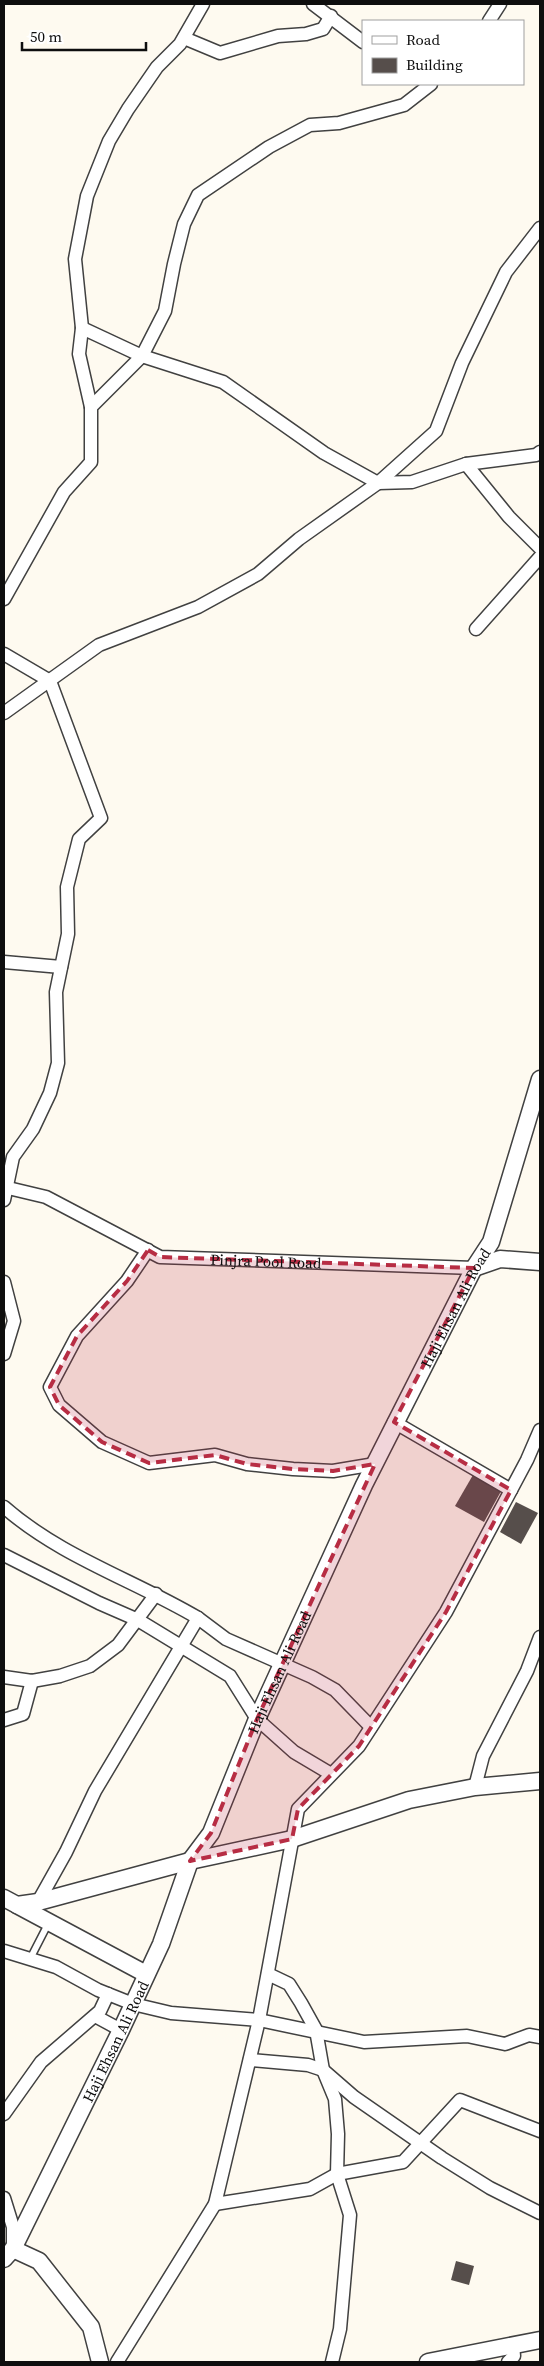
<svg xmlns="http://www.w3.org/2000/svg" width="544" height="2366" font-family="'Source Serif 4',serif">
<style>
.building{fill:#564e4b}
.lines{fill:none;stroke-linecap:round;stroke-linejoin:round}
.service-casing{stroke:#414141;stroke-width:9}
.minor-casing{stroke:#414141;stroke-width:15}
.tertiary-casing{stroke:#414141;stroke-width:19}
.service{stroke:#fff;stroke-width:6}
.minor{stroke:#fff;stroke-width:12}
.tertiary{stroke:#fff;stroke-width:16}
.marked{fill:#b72d44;fill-opacity:0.2;stroke:#b72d44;stroke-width:4;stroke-dasharray:10 6;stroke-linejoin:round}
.labels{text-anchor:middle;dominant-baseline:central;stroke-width:5;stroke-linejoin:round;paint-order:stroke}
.street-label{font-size:15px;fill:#0e0e0e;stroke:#fff}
</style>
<rect width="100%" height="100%" fill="#fefaf0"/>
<g class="building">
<path d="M477,1468L505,1484L484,1522L455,1506Z"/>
<path d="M516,1502L538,1513L521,1544L500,1532Z"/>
<path d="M456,2261L474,2266L469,2285L451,2280Z"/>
</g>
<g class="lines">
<g class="service-casing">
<path id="service" d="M30,1959L48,1924"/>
</g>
<g class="minor-casing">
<g id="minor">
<path d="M313,4L363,42"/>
<path d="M489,21L500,4"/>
<path d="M184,38L220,53L278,36L306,34L323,29L331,16"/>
<path d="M82,328L142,356L223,382L324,453L378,483L412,482L466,464L536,455L540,452"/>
<path d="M91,407L79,354L82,328L75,259L87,196L109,141L128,109L157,67L180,44L203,4"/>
<path d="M466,464L509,517L540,548"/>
<path d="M4,599L64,492L91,462V407L142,356L165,311L174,264L184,224L198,195L269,147L310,125L339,123L404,105L431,84"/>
<path d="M476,629L540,557"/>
<path d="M4,654L50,681L101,818L79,839L67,887L68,934L56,992L58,1063L50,1093L33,1129L13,1157L4,1200"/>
<path d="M4,713L99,645L198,607L258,574L299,539L378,483L436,431L462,363L506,272L540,228"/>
<path d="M4,962L61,967"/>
<path id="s1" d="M4,1187L46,1197L160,1257L474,1268"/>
<path d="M148,1250L127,1281L77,1336L50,1387L59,1405L102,1442L149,1463L215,1455L247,1464L293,1469L333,1471L375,1464"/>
<path d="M4,1282L14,1321L4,1354"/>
<path d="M394,1422L511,1490"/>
<path d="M4,1507C61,1557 134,1580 198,1618"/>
<path d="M4,1555L99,1603L138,1620L230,1676L257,1719L294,1752L331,1774"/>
<path d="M4,1677L32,1681L60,1676L90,1666L118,1645L156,1594"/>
<path d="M4,1720L23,1714L32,1681"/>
<path d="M475,1787L483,1756L527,1671L540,1637"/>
<path d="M38,1902L66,1852L95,1791L198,1618L226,1639L312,1677L335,1690L371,1727"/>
<path d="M4,1951L56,1967L98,1990L133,2004L171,2013L259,2020L364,2042L467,2036L505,2044L529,2035L540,2037"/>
<path d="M268,1974L289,1984L301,2003L316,2030L323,2070L335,2099L338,2134L337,2174L350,2215L340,2329L332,2362"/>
<path d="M95,2016L121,2030"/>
<path d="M250,2060L308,2065L323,2070L354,2097L442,2158L490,2188L540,2213"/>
<path d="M4,2114L41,2062L100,2011L108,1994"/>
<path d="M4,2198L13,2227V2247"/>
<path d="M215,2204L310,2189L337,2174L403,2162L460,2100L540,2131"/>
<path d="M117,2362L215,2204L259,2020L298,1809L359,1746L446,1612L527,1460L540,1430"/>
<path d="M508,2362L514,2356L513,2346"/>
</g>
</g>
<g class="tertiary-casing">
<g id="tertiary">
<path d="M474,1268L500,1259L540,1262"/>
<path d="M4,1898L17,1905L38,1902L190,1861L292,1839L409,1800L475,1787L540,1781"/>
<path d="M17,1905L146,1974"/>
<path d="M13,2249L39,2261L91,2327L100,2362"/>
<path id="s2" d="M4,2259L13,2249L121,2030L161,1944L190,1861L211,1833L257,1719L364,1485L474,1268L491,1242L540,1079"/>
<path d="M428,2362L540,2340"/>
</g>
</g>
<use href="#service" class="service"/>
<use href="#minor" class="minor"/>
<use href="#tertiary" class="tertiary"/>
</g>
<path class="marked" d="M148,1250L160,1257L474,1268L394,1422L511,1490L446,1612L359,1746L298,1809L292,1839L190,1861L211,1833L257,1719L375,1464L333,1471L293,1469L247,1464L215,1455L149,1463L102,1442L59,1405L50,1387L77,1336L127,1281Z"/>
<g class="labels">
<g class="street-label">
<text stroke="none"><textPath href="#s1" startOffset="278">Pinjra Pool Road</textPath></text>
<text stroke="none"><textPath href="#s2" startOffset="1055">Haji Ehsan Ali Road</textPath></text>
<text stroke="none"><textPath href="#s2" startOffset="650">Haji Ehsan Ali Road</textPath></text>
<text stroke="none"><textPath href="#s2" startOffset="245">Haji Ehsan Ali Road</textPath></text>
</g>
</g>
<rect width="544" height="2366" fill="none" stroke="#0e0e0e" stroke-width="10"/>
<rect x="362" y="20" width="162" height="65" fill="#ffffff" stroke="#9f9f9f"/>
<rect x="372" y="36" width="25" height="8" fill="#ffffff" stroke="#9f9f9f"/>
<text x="406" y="45" font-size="15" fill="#0e0e0e">Road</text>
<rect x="372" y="58" width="25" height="15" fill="#564e4b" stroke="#9f9f9f"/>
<text x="406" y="70" font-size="15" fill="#0e0e0e">Building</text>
<path d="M22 42v8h124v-8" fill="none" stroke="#0e0e0e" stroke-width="2.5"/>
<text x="30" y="42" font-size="15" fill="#0e0e0e" stroke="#ffffff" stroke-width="4" paint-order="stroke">50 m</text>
</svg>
